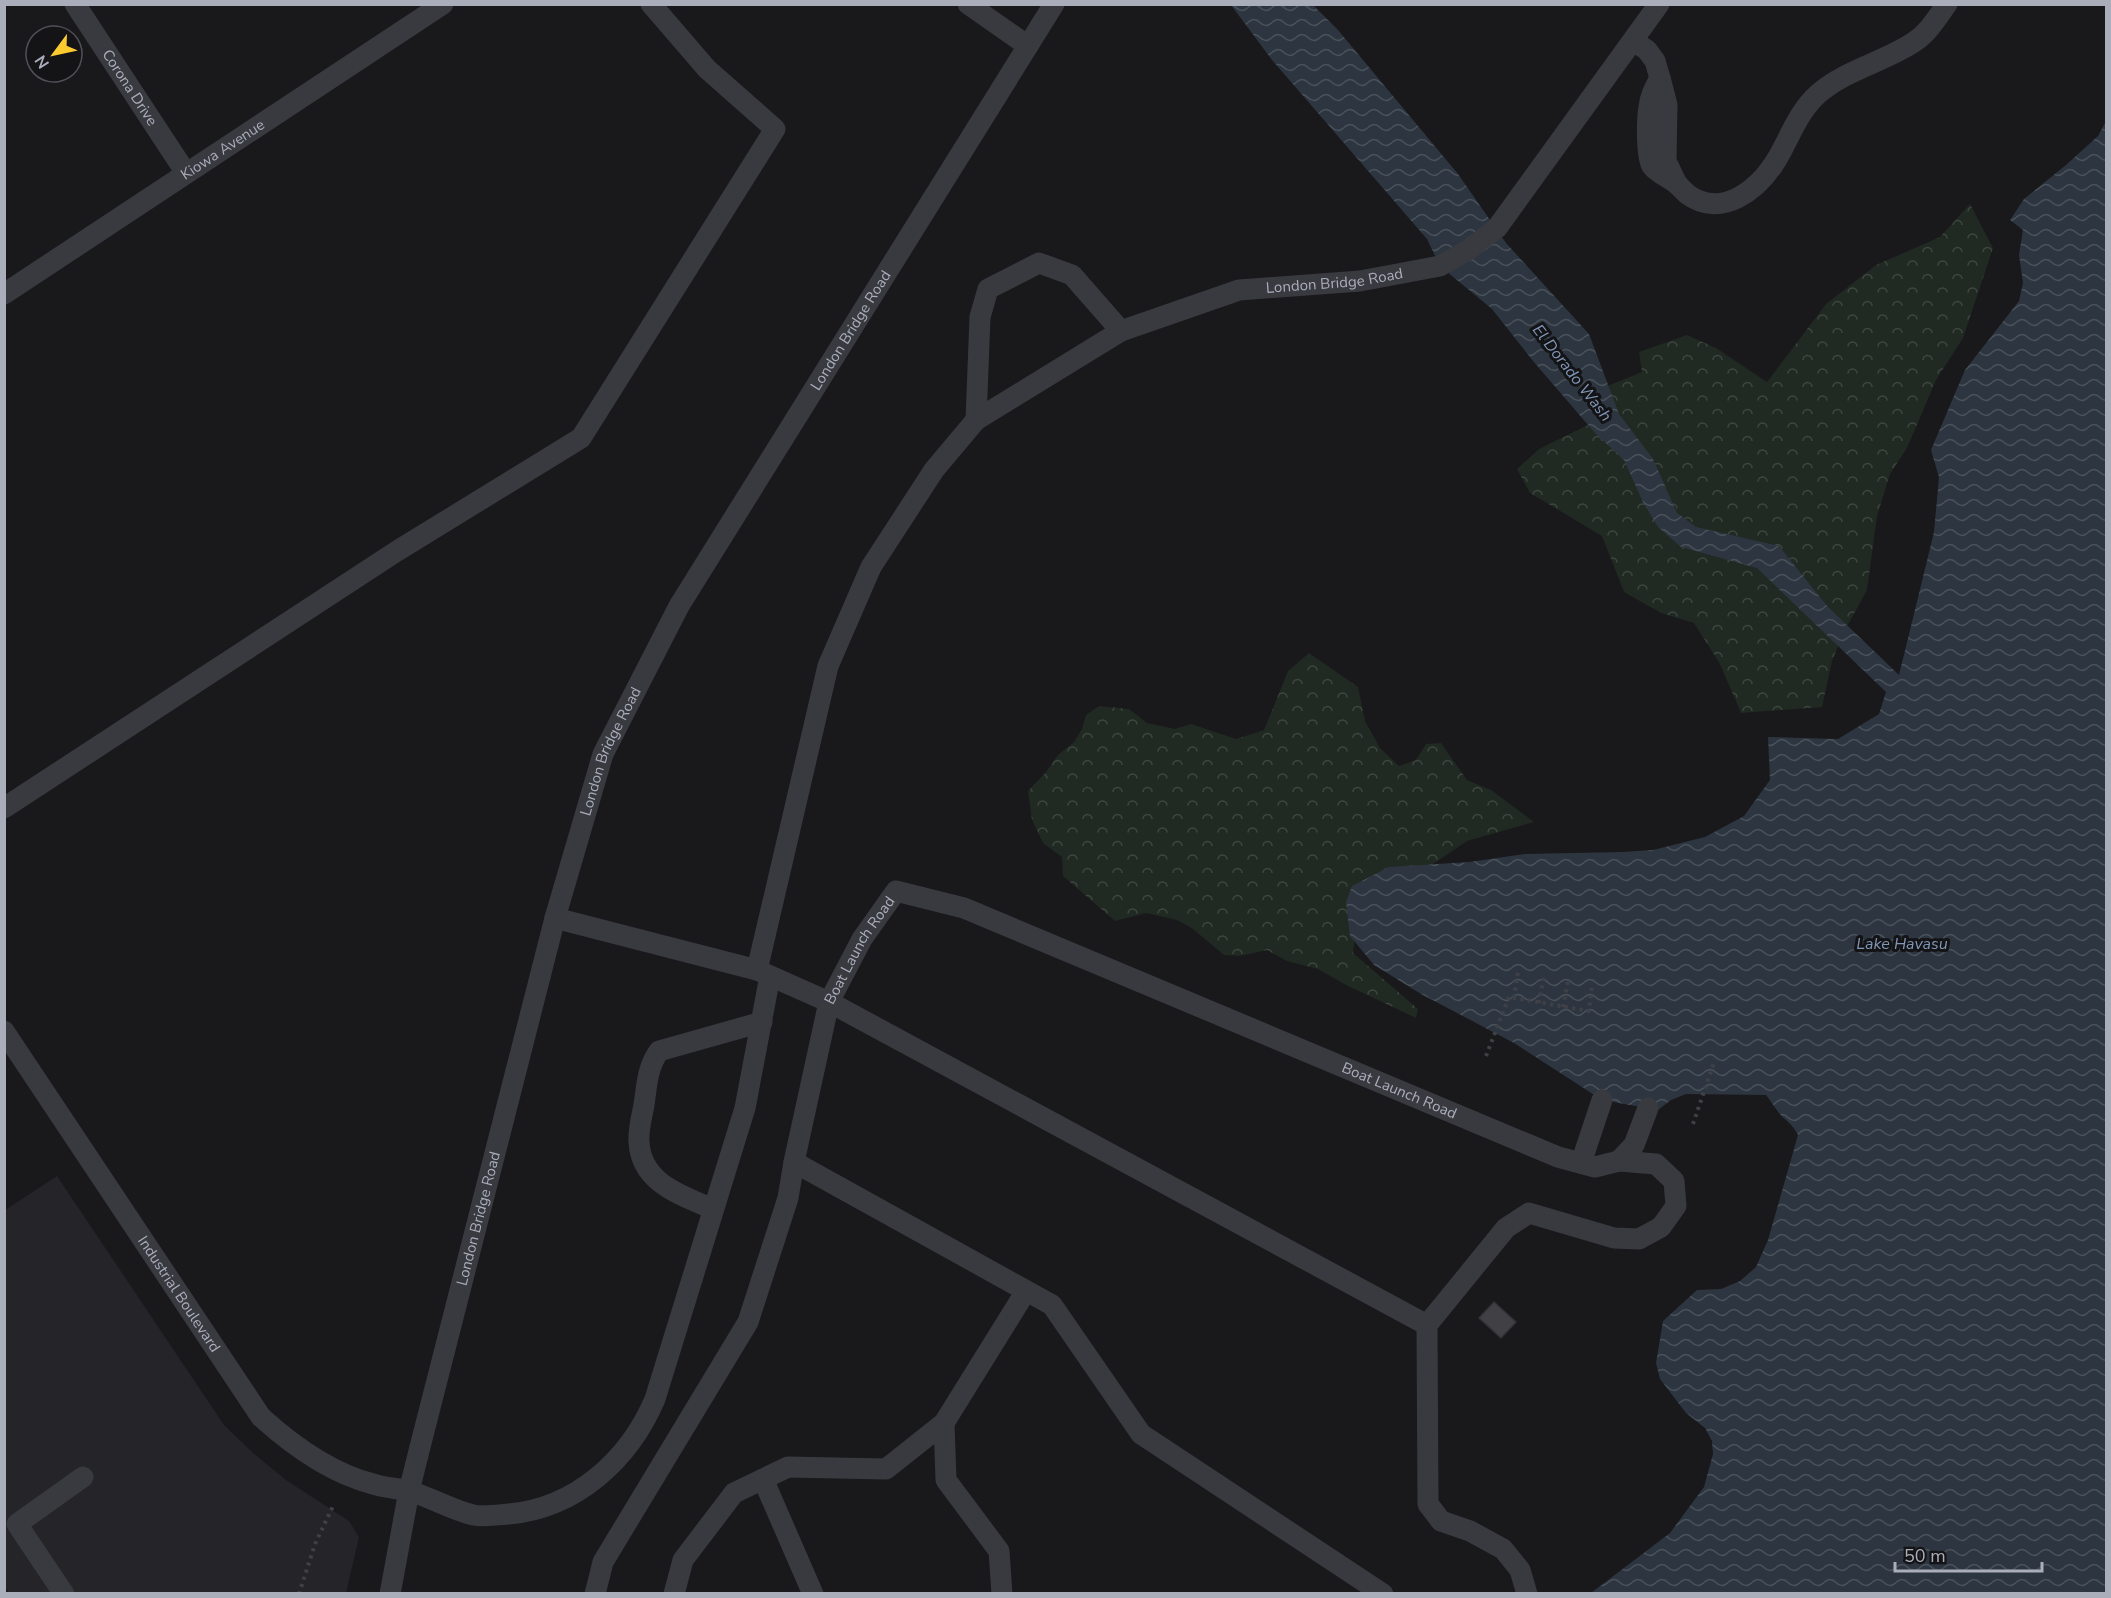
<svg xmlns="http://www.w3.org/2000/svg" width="2111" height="1598" font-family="'Nunito Sans',sans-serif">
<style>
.built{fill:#252428}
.forest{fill:url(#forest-crowns)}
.water{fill:url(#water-waves)}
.building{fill:#404045;stroke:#333237;stroke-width:1.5}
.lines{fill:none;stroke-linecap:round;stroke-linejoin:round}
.path{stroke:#3f4147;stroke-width:4;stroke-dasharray:3 4.5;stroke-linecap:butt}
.minor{stroke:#393a40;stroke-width:21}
.labels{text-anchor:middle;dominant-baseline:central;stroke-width:6;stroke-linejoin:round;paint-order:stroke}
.street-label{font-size:15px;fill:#aaaebb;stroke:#141316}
.water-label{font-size:16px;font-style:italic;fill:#8098b8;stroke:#141316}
</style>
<defs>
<pattern id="forest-crowns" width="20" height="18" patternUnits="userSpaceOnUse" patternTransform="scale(1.5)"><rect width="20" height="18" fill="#202922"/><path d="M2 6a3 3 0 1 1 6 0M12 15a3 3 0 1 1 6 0" fill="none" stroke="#3e4640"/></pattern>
<pattern id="water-waves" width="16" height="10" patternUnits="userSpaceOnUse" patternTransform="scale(1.5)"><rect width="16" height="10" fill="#2d3640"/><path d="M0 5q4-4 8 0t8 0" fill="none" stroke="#49515a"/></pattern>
</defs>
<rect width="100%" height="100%" fill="#19181b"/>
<path class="built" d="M57,1176L224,1425L253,1453L286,1480L349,1521L359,1537L346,1593L9,1594L5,1586V1210Z"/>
<g class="forest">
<path d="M1970,204L1993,248L1963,338L1936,380L1907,448L1890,474L1877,516L1867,590L1844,632L1832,661L1822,707L1741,713L1720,664L1694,623L1661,613L1624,592L1602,536L1530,493L1517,469L1539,449L1598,420L1600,389L1642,372L1639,352L1687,335L1716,348L1767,382L1826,304L1876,265L1940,237Z"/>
<path d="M1309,653L1358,687L1365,721L1380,748L1399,766L1416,760L1426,744L1441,743L1467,780L1491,790L1534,822L1467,841L1358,915L1353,953L1418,1009L1416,1018L1346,985L1318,969L1287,961L1267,950L1240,956L1224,955L1193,929L1177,920L1146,913L1115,921L1063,876L1062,857L1043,843L1032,820L1028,791L1046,772L1058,755L1074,742L1082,729L1086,715L1099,706L1129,709L1147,723L1175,729L1191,724L1236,739L1264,730L1288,671Z"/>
</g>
<path class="water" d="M1231,5H1313L1338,30L1458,174L1506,243L1589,334L1619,414L1653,459L1677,513L1696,527L1779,546L1827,606L1899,675L1934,532L1939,477L1931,450L1965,370L2019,301L2023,283L2019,255L2023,230L2010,220L2024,199L2066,165L2098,136L2106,121V1593H1591L1670,1533L1704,1487L1713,1454L1712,1441L1705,1428L1686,1413L1660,1379L1656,1363L1663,1321L1697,1290L1721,1289L1740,1281L1756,1267L1768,1240L1798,1135C1794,1127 1791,1125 1785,1119C1778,1114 1772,1102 1766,1095L1686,1094L1671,1100L1658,1110L1602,1100L1514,1043L1421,994L1374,965L1350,936L1346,902L1352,886L1389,867L1469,862L1525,854L1623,852L1653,850L1705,837L1744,816L1770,780L1768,737L1838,739L1879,714L1886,692L1757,568L1681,547L1658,527L1643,502L1624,460L1595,433L1533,361L1492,309L1440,266L1427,239L1272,60Z"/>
<path class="building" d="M1494,1302L1516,1322L1501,1338L1479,1318Z"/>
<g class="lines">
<g class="path">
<path d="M1514,998L1518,971"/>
<path d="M1539,1003L1544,975"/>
<path d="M1563,1007L1568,981"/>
<path d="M1486,1056L1509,997L1589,1011L1592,986"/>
<path d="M1693,1124L1714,1062"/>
<path d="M299,1594L315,1544L334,1504"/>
</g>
<g class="minor">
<path id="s1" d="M75,4L186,173"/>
<path d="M968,4L1028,46"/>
<path d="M1633,41L1647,50L1655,61L1660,78L1667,105L1666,161L1677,184"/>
<path d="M1660,78C1655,87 1650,96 1649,107C1647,119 1646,156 1652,166C1658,174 1670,178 1678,185C1681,188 1684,191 1687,194C1722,220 1759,189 1777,159C1790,137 1798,112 1818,94C1845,70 1884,62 1914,42C1928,33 1937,18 1947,4"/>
<path id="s2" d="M4,294L443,4"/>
<path d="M976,420L980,317L988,289L1039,263L1072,275L1121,331"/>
<path d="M4,808L397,551L581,438L775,129L707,69L651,4"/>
<path d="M555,918L757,970L829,1002L1427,1325"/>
<path id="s3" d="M757,970L828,666L871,567L934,470L976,420L1121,331L1239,290L1360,281L1440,266L1468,250L1497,228L1659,4"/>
<path id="s4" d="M4,1031L261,1417C293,1446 330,1473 373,1484C385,1488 397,1488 409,1491C430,1497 452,1510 473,1515C484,1517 497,1515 509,1514C576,1508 629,1460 655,1399L745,1108L770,976"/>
<path d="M1619,1161L1634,1145L1648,1108"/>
<path d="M794,1162L1052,1305L1141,1434L1383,1594"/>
<path d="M1581,1163L1602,1100"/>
<path d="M713,1209C681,1195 641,1183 639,1142C638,1130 642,1116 644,1105C647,1085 647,1068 659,1051L762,1022"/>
<path d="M944,1423L946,1480L999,1551L1002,1594"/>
<path d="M763,1479L813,1594"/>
<path d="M64,1594L17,1524L83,1477"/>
<path id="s5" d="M390,1594L409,1491L420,1447L555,918L603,754L679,606L1054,4"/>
<path id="s6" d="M595,1594L603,1562L748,1322L788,1198L794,1162L829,1002L862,939L896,891L964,908L1558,1157L1595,1167L1619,1161L1656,1164L1674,1181L1676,1206L1661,1227L1639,1239L1614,1238L1529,1213L1506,1228L1427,1325L1428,1504L1441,1521L1470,1531L1503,1549L1520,1570L1527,1594"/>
<path d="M674,1594L683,1560L734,1493L788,1467L886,1469L944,1423L1026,1291"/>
</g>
</g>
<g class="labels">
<g class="street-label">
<text stroke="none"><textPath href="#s1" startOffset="100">Corona Drive</textPath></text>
<text stroke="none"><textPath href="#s2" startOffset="262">Kiowa Avenue</textPath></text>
<text stroke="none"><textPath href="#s3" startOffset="992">London Bridge Road</textPath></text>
<text stroke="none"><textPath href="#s5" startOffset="1358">London Bridge Road</textPath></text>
<text stroke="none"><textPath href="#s5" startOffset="872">London Bridge Road</textPath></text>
<text stroke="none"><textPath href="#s6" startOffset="704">Boat Launch Road</textPath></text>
<text stroke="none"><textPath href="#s6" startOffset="1316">Boat Launch Road</textPath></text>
<text stroke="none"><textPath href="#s5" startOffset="386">London Bridge Road</textPath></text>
<text stroke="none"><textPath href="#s4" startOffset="316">Industrial Boulevard</textPath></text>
</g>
<g class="water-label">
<text transform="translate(1572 373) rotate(52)">El Dorado Wash</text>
<text x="1902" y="944">Lake Havasu</text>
</g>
</g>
<rect width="2111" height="1598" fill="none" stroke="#aaaebb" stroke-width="12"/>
<g transform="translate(54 54) rotate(237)"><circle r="28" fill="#141316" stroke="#505158" stroke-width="1.5"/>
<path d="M0-4.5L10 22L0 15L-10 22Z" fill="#fccb30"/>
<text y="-9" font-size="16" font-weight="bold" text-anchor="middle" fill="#aaaebb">N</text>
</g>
<path d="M1895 1562v9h147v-9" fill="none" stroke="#aaaebb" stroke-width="3"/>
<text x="1904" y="1562" font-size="18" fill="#aaaebb" stroke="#141316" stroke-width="4.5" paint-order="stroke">50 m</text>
</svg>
